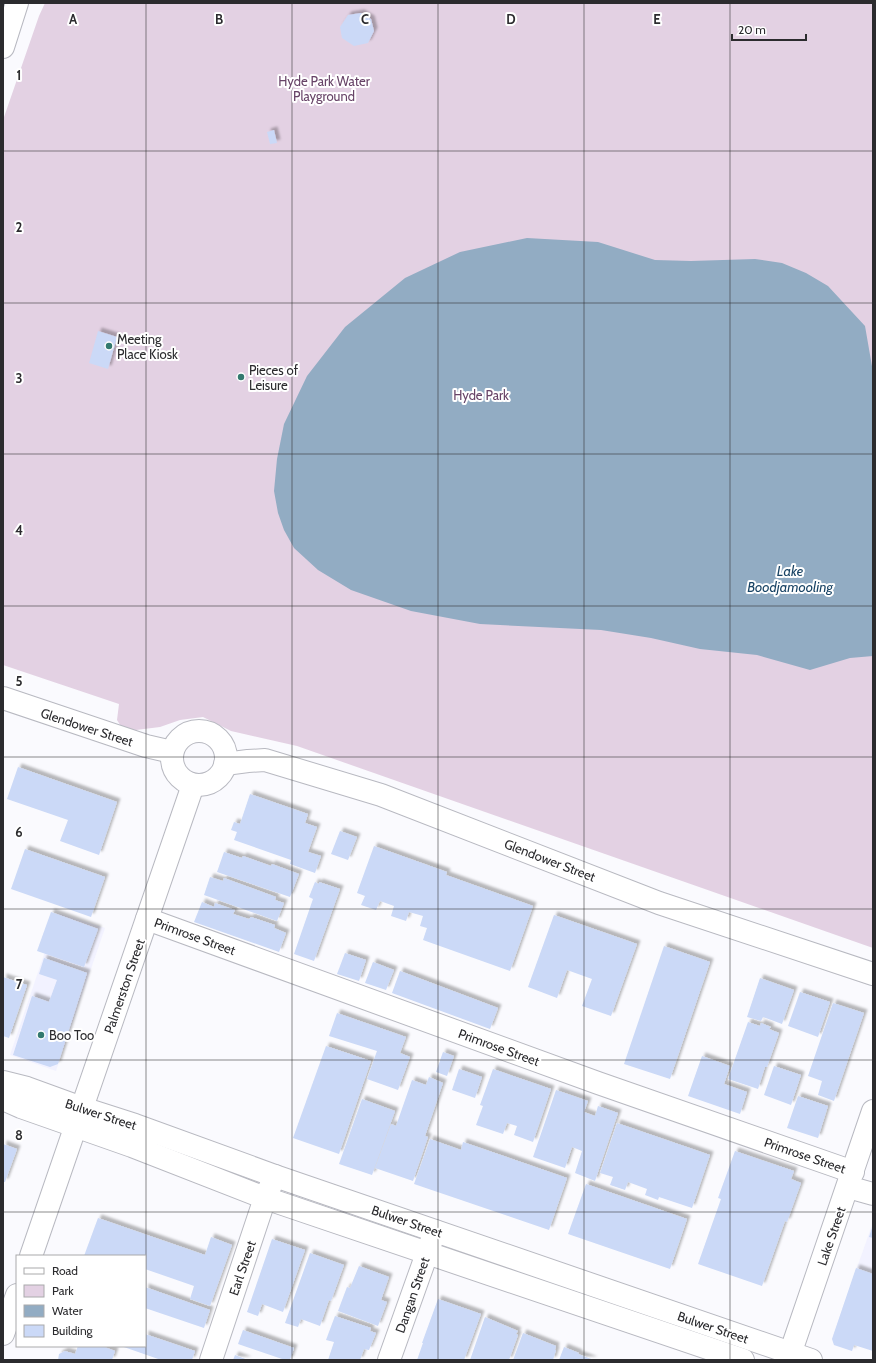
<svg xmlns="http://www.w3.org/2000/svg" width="876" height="1363" font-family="Cabin,sans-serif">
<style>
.built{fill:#f2f2ff}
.green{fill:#e3d1e3}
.water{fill:#92acc3}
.building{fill:#cbd9f7;filter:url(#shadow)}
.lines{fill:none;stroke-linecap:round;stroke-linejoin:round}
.minor-casing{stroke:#b8b9c1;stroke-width:24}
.primary-casing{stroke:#b8b9c1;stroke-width:24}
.minor{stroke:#fff;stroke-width:22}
.primary{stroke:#fff;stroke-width:22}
.grid{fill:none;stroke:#2b2b2e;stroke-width:1;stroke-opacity:0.55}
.poi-dot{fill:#33796f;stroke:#fff;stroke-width:1.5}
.labels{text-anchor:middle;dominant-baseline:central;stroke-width:4;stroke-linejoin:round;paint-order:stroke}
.park-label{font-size:13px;fill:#674367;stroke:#fff}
.poi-label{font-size:13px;fill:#2b2b2e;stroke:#fff;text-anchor:start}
.street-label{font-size:13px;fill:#2b2b2e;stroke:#fff}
.water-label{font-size:14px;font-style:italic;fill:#184364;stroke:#fff}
.grid-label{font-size:13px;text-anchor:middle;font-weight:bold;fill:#2b2b2e;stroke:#fff;stroke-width:4;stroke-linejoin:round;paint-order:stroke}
</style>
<defs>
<filter id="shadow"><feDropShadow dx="3.5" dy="-3.5" stdDeviation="1" flood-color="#0004"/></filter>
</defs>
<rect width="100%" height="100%" fill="#fafafe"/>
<g class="built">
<path d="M58,913L105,928L56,1071L10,1055Z"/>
<path d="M873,1222V1287L852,1351L834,1345L832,1339Z"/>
</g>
<path class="green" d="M45,3H873V948L297,746L231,731L203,717L180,720L160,727L136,730L122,728L117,720L119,704L3,665V120L39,16Z"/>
<path class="water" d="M527,238L598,242L655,260L691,261L755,259L782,263L806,273L828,286L865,326L873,372V656L850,658L810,670L757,655L700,649L651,638L601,630L480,624L411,611L351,590L318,570L294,548L284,530L278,513L274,491L277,459L284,424L307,376L345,327L405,278L460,252Z"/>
<g class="building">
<path d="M361,13L371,19L374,31L368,43L354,46L342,38L340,27L348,15Z"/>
<path d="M274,130L277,143L270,144L267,132Z"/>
<path d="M98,331L117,337L108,369L89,363Z"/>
<path d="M18,767L117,802L99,855L60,841L68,820L7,799Z"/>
<path d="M250,794L308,814L305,823L317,827L308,852L321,856L315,873L290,864L291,860L234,840L237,832L231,830L234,822L240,824Z"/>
<path d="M340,831L357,837L348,860L331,854Z"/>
<path d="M374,846L447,872L446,875L533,906L510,971L423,940L427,928L420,926L423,916L409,912L406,921L391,916L394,906L380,901L376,910L361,905L365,896L357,893Z"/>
<path d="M25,849L105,877L91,917L11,889Z"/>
<path d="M224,852L242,858L243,856L271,866L272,864L299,874L290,897L217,872Z"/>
<path d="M210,877L223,881L224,878L276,897L275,900L284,903L277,921L204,895Z"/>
<path d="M315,882L319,884V882L340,889L314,961L294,954L313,899L309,897Z"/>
<path d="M202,902L214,907L215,903L235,910L233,914L249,919L251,917L275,925L274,928L286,933L279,952L194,922Z"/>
<path d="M51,912L98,929L84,967L37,951Z"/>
<path d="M554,915L637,944L611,1016L582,1006L592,979L567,970L557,998L528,987Z"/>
<path d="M664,946L710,962L670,1079L624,1064Z"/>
<path d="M345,953L366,960L359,981L337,974Z"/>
<path d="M44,958L87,973L58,1064L50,1067L13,1055L32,996L49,1002L57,980L39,974Z"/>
<path d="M373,962L394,970L386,990L365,983Z"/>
<path d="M400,971L498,1008L490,1029L392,993Z"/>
<path d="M3,977L27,985L9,1038L3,1036Z"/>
<path d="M760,978L794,990L782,1024L763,1017L761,1021L747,1017Z"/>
<path d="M800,992L830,1002L818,1037L788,1026Z"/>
<path d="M833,1003L864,1013L834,1101L818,1095L822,1081L808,1076Z"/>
<path d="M337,1013L406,1037L400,1053L410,1057L398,1090L367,1079L377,1051L329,1036Z"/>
<path d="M748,1022L760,1026L761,1023L771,1027L769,1029L779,1033L767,1067H765L758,1089L728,1079Z"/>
<path d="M326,1046L371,1061L339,1154L293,1138Z"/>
<path d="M443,1052L454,1056L447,1076L436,1072Z"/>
<path d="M702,1056L730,1066L724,1084L747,1092L740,1114L688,1096Z"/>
<path d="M774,1066L801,1075L791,1105L764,1095Z"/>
<path d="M459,1069L482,1077L475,1098L452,1090Z"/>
<path d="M493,1069L551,1089L533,1142L514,1135L517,1126L507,1123L503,1134L476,1125L483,1106L480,1105Z"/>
<path d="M429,1077L443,1083L425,1136L428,1137L413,1181L375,1168L391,1124L396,1126L412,1080L426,1085Z"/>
<path d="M556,1090L588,1101L584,1112L595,1116L598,1106L618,1113L595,1181L575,1173L582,1151L572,1147L565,1168L533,1157Z"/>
<path d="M798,1096L828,1106L818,1138L787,1128Z"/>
<path d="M362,1099L395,1111L372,1175L339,1164Z"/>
<path d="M617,1123L710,1155L692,1208L659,1197L658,1200L645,1195L647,1189L628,1182L625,1190L610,1185L613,1177L600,1173Z"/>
<path d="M430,1139L461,1150L463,1142L567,1178L549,1230L414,1184Z"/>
<path d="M3,1144L17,1149L5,1182H3Z"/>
<path d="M735,1151L794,1171L791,1179L801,1183L787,1222L785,1221L762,1286L698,1264L721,1199L718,1198Z"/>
<path d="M586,1184L687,1219L670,1269L568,1234Z"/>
<path d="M98,1218L205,1255L211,1237L232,1245L210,1306L190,1299L194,1286L145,1269V1256H84Z"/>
<path d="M873,1225V1238L869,1237Z"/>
<path d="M272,1239L305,1250L283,1312L262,1304L258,1316L247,1312Z"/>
<path d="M310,1253L344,1265L331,1301L329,1300L320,1326L301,1319L298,1327L285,1323Z"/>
<path d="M359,1266L389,1277L381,1300L387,1302L378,1326L338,1311L347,1287L350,1288Z"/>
<path d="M856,1268L873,1274V1351L854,1345L852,1351L834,1345L832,1339Z"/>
<path d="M145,1287L210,1310L204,1328L145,1308Z"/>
<path d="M438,1299L481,1314L464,1360H417L423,1343H422Z"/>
<path d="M335,1316L371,1328L370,1331L376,1333L369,1350L364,1349L360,1360H328L334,1342L326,1340Z"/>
<path d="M485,1317L518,1331L516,1334L518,1335L509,1360H470Z"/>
<path d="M243,1330L294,1348L290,1360H285L238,1344Z"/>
<path d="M523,1333L556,1346L555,1350H556L553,1360H513Z"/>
<path d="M145,1334L195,1351L192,1360H161L121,1346H145Z"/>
<path d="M78,1346H102L115,1351L112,1360H58L59,1354L65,1351L75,1354Z"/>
<path d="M564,1347L579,1353L578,1354L594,1360H559Z"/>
<path d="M235,1355L248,1360H233Z"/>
</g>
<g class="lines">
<g class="minor-casing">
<g id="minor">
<path d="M3,47L17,3"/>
<path d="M3,698L146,746L172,752"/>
<circle cx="199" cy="758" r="27"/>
<path d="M225,764L248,761L265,760L381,795L659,903L873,974"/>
<path d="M147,919L598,1083L853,1172"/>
<path d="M848,1187L873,1194"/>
<path d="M31,1256L193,785"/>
<path d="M3,1334L17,1295"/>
<path d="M211,1360L265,1198L275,1176"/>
<path d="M389,1360L435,1231"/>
<path d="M788,1360L873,1111"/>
</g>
</g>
<g class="primary-casing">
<g id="primary">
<path d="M3,1082L27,1088L82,1108L135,1125L275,1176L811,1360"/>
<path d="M3,1099L21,1107L132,1146L265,1198L743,1360"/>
</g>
</g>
<use href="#minor" class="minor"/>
<use href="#primary" class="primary"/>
</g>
<path class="grid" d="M146,3V1360M292,3V1360M438,3V1360M584,3V1360M730,3V1360M3,151H873M3,303H873M3,454H873M3,606H873M3,757H873M3,909H873M3,1060H873M3,1212H873"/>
<g class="poi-dot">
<circle cx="109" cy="346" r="4"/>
<circle cx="241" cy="377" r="4"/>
<circle cx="41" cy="1035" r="4"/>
</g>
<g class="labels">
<g class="park-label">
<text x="324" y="81">Hyde Park Water<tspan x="324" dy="15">Playground</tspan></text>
<text x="481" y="395">Hyde Park</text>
</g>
<g class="poi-label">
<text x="117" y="339">Meeting<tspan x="117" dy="15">Place Kiosk</tspan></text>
<text x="249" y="370">Pieces of<tspan x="249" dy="15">Leisure</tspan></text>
<text x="49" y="1035">Boo Too</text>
</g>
<g class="street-label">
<text transform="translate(87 727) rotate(18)">Glendower Street</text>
<text transform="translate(550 860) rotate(21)">Glendower Street</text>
<text transform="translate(195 936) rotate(20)">Primrose Street</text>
<text transform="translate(124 986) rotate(-71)">Palmerston Street</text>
<text transform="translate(499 1047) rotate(20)">Primrose Street</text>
<text transform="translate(101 1114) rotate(18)">Bulwer Street</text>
<text transform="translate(805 1155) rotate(19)">Primrose Street</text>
<text transform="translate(407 1221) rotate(19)">Bulwer Street</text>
<text transform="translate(831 1236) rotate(-71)">Lake Street</text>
<text transform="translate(242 1268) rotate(-71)">Earl Street</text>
<text transform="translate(412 1295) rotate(-71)">Dangan Street</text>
<text transform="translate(713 1327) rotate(19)">Bulwer Street</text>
</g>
<g class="water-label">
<text x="790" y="571">Lake<tspan x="790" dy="16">Boodjamooling</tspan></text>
</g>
</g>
<g class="grid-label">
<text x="73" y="24">A</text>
<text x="219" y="24">B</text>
<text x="365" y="24">C</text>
<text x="511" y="24">D</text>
<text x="657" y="24">E</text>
<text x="19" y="80">1</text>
<text x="19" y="232">2</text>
<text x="19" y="383">3</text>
<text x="19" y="535">4</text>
<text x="19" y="686">5</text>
<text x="19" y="837">6</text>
<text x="19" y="989">7</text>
<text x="19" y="1140">8</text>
</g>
<rect width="876" height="1363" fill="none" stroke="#2b2b2e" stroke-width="8"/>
<rect x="16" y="1255" width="130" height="92" fill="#ffffff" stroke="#aaaaab"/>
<rect x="24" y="1268" width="20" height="6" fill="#ffffff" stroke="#aaaaab"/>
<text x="52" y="1275" font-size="12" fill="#2b2b2e">Road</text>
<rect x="24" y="1285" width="20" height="12" fill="#e3d1e3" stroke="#aaaaab"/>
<text x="52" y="1295" font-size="12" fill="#2b2b2e">Park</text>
<rect x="24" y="1305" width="20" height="12" fill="#92acc3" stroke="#aaaaab"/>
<text x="52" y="1315" font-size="12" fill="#2b2b2e">Water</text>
<rect x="24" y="1325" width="20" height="12" fill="#cbd9f7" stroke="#aaaaab"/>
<text x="52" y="1335" font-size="12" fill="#2b2b2e">Building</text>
<path d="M732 34v6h74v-6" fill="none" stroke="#2b2b2e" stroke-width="2"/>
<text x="738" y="34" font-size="12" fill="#2b2b2e" stroke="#ffffff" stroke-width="3" paint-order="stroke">20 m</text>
</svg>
